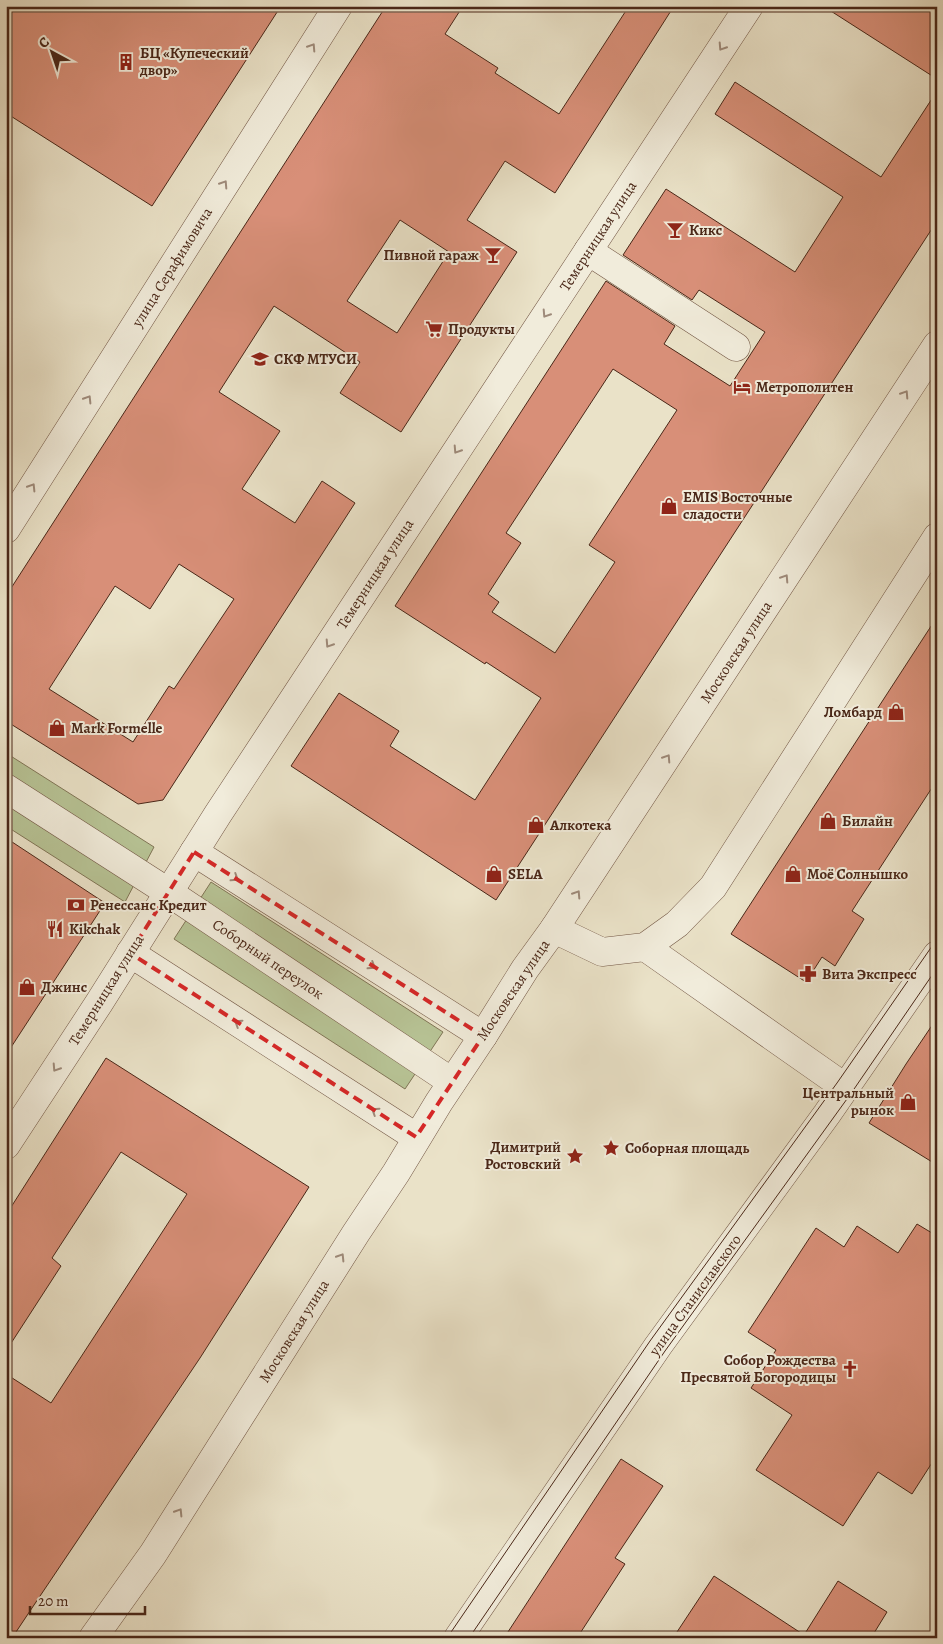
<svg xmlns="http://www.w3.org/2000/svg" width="943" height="1644" font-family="Alegreya,serif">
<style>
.green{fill:#b7c395;stroke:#807556}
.building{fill:#d88f78;stroke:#4a2718;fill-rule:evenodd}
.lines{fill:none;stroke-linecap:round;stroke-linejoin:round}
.minor-casing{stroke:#725644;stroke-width:29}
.minor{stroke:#f1ecdb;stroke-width:28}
.tram{stroke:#4a2718;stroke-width:1}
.oneway{stroke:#9e8a7a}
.marked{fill:none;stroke:#d62828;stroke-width:4;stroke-dasharray:10 6;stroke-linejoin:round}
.labels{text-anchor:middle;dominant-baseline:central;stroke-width:4;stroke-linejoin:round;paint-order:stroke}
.poi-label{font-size:15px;font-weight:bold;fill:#4a2718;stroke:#f1ecdb;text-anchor:start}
.street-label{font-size:15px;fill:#4a2718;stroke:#f1ecdb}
</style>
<rect width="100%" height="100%" fill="#eae2c8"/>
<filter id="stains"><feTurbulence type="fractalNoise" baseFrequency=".004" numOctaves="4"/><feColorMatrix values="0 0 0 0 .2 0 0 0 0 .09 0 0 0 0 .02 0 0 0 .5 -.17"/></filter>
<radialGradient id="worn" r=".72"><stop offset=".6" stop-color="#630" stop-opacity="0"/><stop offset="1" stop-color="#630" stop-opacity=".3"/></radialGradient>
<g class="green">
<path d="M6,753L154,847L125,902L6,826Z"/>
<path d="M211,882L443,1032L405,1089L174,939Z"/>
</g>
<g class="building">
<path d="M6,6H281L152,206L6,113Z"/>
<path d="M386,6H463L445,34L498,68L495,73L559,114L629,6H674L555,193L505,161L467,220L517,252L401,432L340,393L360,362L274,306L219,392L280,431L242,489L295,523L322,481L355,503L163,800L138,804L6,721V596ZM400,220L449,252L397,333L347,301ZM179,564L234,599L174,689L169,686L133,742L49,689L115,586L150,609Z"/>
<path d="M823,6H937V79Z"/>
<path d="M735,82L881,177L937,91V221L496,900L291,766L339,693L399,731L390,746L475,800L541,698L486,662L485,664L395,606L606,281L675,326L664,344L730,386L765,332L699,290L692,300L623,255L666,189L795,272L843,197L715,114ZM613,369L677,410L589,545L615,562L555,653L492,612L499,602L488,594L521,543L506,533Z"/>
<path d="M937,617V780L852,911L864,919L835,966L822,957L806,982L731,934Z"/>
<path d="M6,838L105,903L6,1055Z"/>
<path d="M937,1018V1165L869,1123L906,1064Z"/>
<path d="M106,1058L309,1187L200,1358L34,1605L12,1638H6V1374L51,1403L187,1194L121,1152L52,1258L61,1266L6,1351V1215Z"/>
<path d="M917,1224L937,1236V1455L912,1494L878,1472L843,1526L756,1470L792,1415L751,1388L776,1350L748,1332L816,1228L844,1247L857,1226L898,1253Z"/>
<path d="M621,1459L663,1486L615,1558L625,1564L577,1638H504Z"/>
<path d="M714,1576L804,1635L838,1581L887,1612L871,1638H673Z"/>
</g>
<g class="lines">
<g class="minor-casing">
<g id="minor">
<path d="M588,251L736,347"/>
<path d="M6,529L338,6"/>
<path d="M6,788L168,892L452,1082"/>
<path d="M194,852L483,1036"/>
<path d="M554,929L602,952L645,947L677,924L713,887L937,537"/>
<path d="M645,947L846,1088"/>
<path d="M130,953L416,1137"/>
<path d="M6,1145L99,1003L218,814L749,6"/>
<path d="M93,1638L153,1554L356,1233L396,1173L439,1102L483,1036L525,969L554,929L937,345"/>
<path d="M458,1638L658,1346L827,1114L937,955"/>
</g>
</g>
<use href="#minor" class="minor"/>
<g class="tram">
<path d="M447,1638L650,1341L837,1083L937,939"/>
<path d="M469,1638L665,1351L852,1092L937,968"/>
</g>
</g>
<defs><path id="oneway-chevron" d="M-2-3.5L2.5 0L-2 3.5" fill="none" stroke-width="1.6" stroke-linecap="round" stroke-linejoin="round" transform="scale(1.25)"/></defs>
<g class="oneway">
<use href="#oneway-chevron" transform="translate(312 47) rotate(-57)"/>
<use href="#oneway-chevron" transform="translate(722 47) rotate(123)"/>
<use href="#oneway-chevron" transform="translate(224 184) rotate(-57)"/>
<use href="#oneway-chevron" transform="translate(546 314) rotate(123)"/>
<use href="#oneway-chevron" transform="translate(905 394) rotate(-57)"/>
<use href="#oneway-chevron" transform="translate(88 399) rotate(-58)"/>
<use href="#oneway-chevron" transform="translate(457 450) rotate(123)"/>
<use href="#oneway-chevron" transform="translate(32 487) rotate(-58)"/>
<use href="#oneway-chevron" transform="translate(785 578) rotate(-57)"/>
<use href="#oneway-chevron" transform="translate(329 644) rotate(123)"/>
<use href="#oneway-chevron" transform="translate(667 758) rotate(-57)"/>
<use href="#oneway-chevron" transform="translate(235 878) rotate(33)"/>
<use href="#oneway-chevron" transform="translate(577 894) rotate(-57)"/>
<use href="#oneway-chevron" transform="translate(372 966) rotate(33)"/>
<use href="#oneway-chevron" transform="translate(238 1023) rotate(-147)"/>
<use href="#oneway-chevron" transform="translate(56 1068) rotate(123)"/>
<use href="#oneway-chevron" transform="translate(375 1111) rotate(-147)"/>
<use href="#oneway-chevron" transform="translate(341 1257) rotate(-58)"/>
<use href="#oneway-chevron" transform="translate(179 1512) rotate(-58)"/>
</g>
<path class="marked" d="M194,852L483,1036L416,1137L130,953Z"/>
<defs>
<g id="building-bare" transform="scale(1.35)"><path d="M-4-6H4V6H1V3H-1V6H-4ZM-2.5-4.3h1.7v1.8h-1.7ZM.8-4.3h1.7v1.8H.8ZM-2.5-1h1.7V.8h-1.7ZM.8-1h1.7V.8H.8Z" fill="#8f2418" stroke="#f1ecdb" stroke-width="2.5" paint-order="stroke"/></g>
<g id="bar-bare" transform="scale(1.35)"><path d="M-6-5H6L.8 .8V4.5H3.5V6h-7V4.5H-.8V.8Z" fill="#8f2418" stroke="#f1ecdb" stroke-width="2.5" paint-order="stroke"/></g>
<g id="supermarket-bare" transform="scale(1.35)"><path d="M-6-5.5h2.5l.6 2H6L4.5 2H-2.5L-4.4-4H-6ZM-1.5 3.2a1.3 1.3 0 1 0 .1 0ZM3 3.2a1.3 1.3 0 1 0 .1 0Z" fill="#8f2418" stroke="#f1ecdb" stroke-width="2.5" paint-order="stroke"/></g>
<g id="university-bare" transform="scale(1.35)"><path d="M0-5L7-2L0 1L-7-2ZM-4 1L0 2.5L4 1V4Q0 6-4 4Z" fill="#8f2418" stroke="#f1ecdb" stroke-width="2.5" paint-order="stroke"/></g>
<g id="hotel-bare" transform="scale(1.35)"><path d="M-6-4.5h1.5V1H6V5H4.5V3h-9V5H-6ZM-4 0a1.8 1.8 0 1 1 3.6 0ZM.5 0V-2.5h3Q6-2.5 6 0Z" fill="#8f2418" stroke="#f1ecdb" stroke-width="2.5" paint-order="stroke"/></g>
<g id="shop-bare" transform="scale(1.35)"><path d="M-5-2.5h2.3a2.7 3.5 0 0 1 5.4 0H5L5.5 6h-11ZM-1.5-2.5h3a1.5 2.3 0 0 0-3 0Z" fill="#8f2418" stroke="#f1ecdb" stroke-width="2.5" paint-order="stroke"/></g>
<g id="bank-bare" transform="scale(1.35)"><path d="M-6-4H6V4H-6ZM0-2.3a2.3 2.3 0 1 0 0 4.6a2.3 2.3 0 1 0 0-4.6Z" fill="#8f2418" stroke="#f1ecdb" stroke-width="2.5" paint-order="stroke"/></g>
<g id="restaurant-bare" transform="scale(1.35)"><path d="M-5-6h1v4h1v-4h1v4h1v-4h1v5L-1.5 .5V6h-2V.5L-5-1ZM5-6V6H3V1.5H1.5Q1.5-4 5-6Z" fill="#8f2418" stroke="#f1ecdb" stroke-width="2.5" paint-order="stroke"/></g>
<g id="pharmacy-bare" transform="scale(1.35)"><path d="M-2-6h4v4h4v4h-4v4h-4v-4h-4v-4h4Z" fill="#8f2418" stroke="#f1ecdb" stroke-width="2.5" paint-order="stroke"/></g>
<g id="sight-bare" transform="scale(1.35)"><path d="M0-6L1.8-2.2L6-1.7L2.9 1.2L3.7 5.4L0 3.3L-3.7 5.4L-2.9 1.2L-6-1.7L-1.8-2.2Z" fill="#8f2418" stroke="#f1ecdb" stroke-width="2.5" paint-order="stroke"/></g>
<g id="church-bare" transform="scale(1.35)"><path d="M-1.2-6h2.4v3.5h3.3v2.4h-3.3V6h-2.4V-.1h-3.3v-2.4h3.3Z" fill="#8f2418" stroke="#f1ecdb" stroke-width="2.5" paint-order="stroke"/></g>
</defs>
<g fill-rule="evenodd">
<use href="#building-bare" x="126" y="62"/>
<use href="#bar-bare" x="675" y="230"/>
<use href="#bar-bare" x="493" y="255"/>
<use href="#supermarket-bare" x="434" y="329"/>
<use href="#university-bare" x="260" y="359"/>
<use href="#hotel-bare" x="742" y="387"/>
<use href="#shop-bare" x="669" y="506"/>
<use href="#shop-bare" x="896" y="712"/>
<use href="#shop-bare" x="57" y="728"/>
<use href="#shop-bare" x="828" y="821"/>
<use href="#shop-bare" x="536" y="825"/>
<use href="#shop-bare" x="494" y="874"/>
<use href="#shop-bare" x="793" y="874"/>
<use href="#bank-bare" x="76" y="905"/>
<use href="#restaurant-bare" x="55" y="929"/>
<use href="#pharmacy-bare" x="808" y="974"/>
<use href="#shop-bare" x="27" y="987"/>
<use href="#shop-bare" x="908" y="1102"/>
<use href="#sight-bare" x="611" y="1148"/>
<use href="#sight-bare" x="575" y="1156"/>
<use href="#church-bare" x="850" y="1369"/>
</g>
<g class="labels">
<g class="poi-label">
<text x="140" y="53">БЦ «Купеческий<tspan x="140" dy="17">двор»</tspan></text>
<text x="689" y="230">Кикс</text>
<text x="479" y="255" text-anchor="end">Пивной гараж</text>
<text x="448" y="329">Продукты</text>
<text x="274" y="359">СКФ МТУСИ</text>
<text x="756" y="387">Метрополитен</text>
<text x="683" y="497">EMIS Восточные<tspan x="683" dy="17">сладости</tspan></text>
<text x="882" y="712" text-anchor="end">Ломбард</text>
<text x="71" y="728">Mark Formelle</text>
<text x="842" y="821">Билайн</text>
<text x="550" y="825">Алкотека</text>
<text x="508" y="874">SELA</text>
<text x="807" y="874">Моё Солнышко</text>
<text x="90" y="905">Ренессанс Кредит</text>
<text x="69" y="929">Kikchak</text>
<text x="822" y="974">Вита Экспресс</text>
<text x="41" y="987">Джинс</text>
<text x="894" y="1093" text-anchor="end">Центральный<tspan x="894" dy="17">рынок</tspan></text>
<text x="561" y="1147" text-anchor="end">Димитрий<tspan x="561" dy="17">Ростовский</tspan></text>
<text x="625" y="1148">Соборная площадь</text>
<text x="836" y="1360" text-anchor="end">Собор Рождества<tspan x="836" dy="17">Пресвятой Богородицы</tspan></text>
</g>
<g class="street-label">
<text transform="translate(598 236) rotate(-57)">Темерницкая улица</text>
<text transform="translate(172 267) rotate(-58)">улица Серафимовича</text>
<text transform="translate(375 574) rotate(-57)">Темерницкая улица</text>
<text transform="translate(736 652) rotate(-57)">Московская улица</text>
<text transform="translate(268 959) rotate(34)">Соборный переулок</text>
<text transform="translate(106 990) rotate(-58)">Темерницкая улица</text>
<text transform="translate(513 990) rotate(-56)">Московская улица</text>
<text transform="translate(695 1295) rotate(-54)">улица Станиславского</text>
<text transform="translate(294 1331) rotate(-58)">Московская улица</text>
</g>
</g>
<rect width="943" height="1644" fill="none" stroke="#eae2c8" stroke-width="25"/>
<rect x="8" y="8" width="928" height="1629" fill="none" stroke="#4a2718" stroke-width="2.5"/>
<rect x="12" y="12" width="918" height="1619" fill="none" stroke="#4a2718"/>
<g transform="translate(52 52) rotate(320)" stroke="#f1ecdb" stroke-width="4" paint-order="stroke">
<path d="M0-4L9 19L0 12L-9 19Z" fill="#4a2718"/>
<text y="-8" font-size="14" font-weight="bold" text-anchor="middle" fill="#4a2718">С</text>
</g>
<path d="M30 1606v8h115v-8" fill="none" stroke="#4a2718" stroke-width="2.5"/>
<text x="38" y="1606" font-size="15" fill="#4a2718" stroke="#f1ecdb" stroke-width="4" paint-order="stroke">20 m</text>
<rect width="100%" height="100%" filter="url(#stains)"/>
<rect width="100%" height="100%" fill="url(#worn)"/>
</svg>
